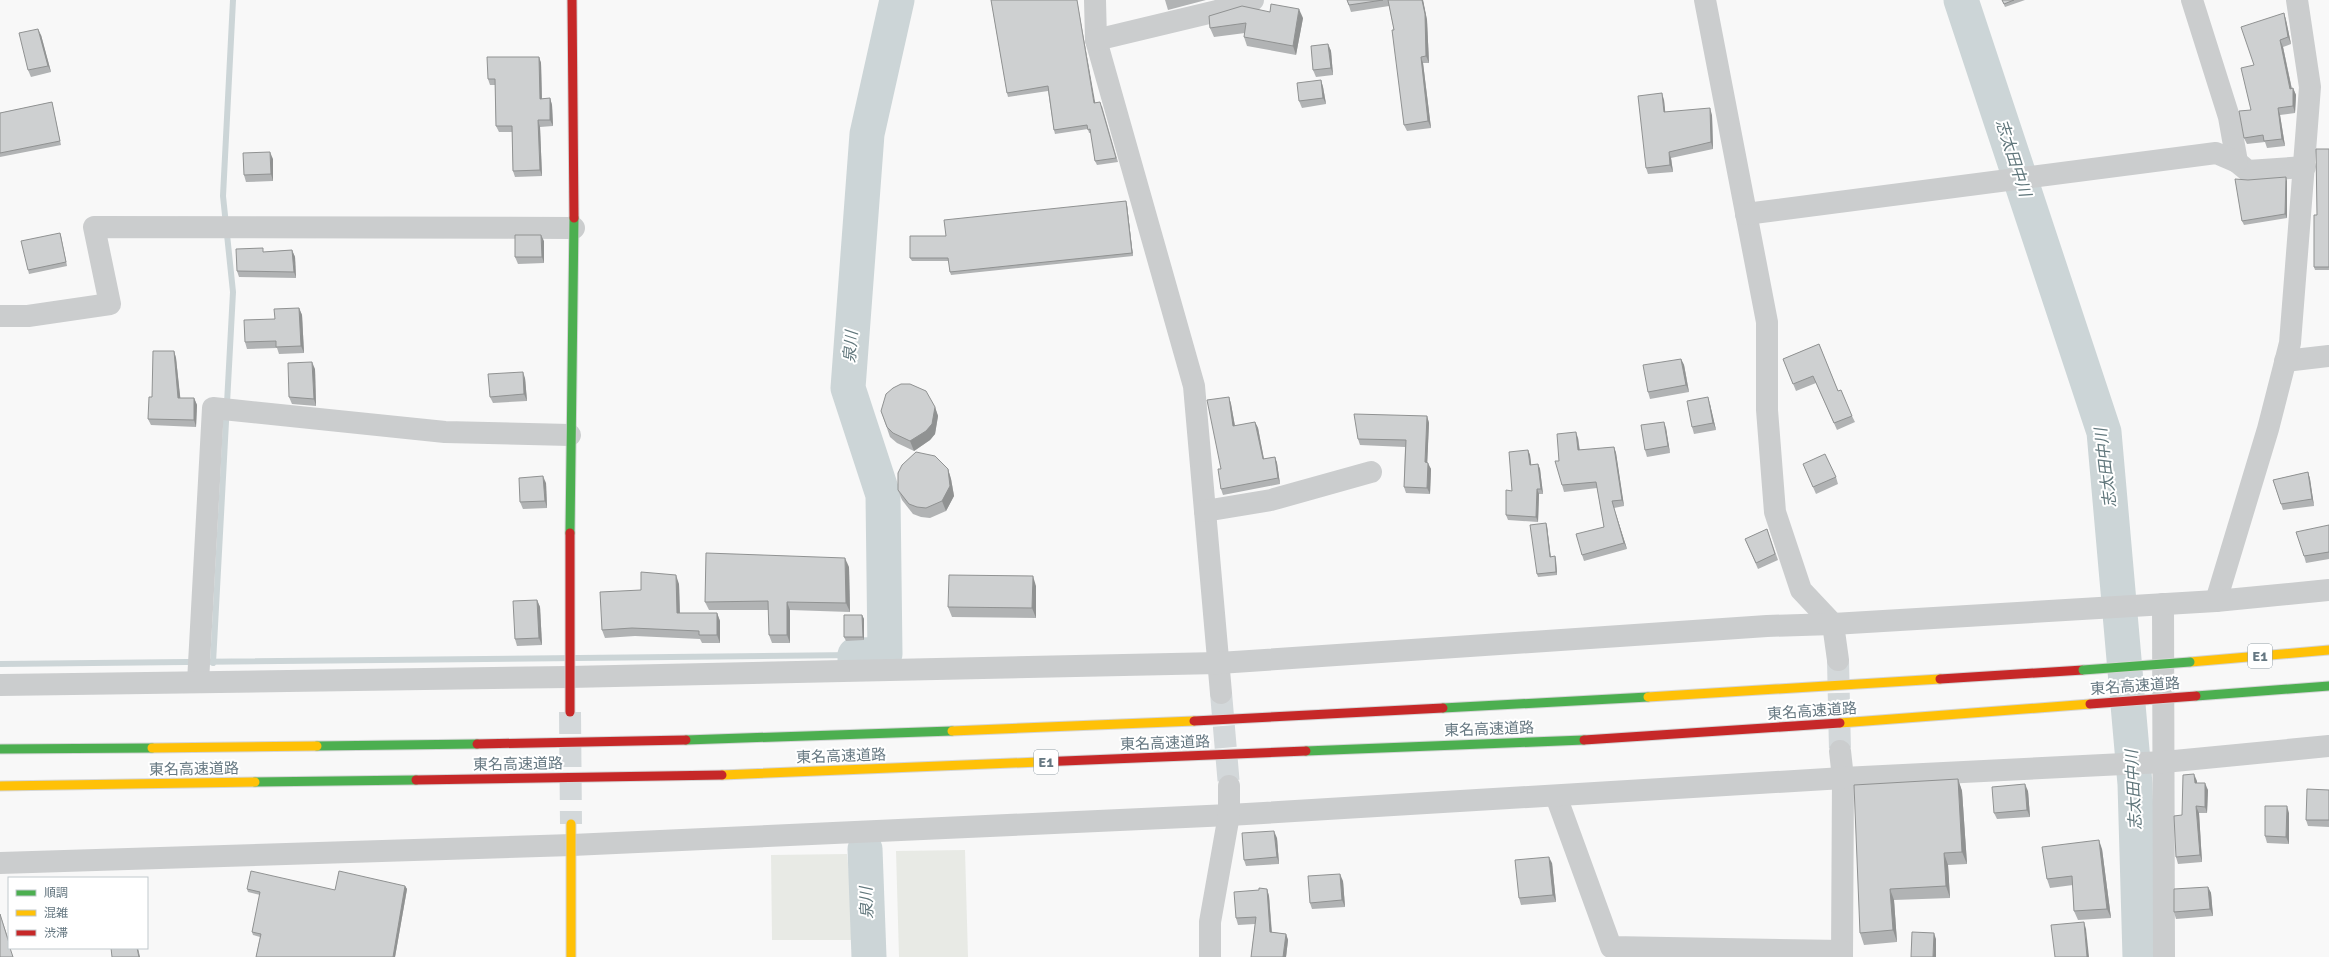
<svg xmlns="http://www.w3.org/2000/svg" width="2329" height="957" font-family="Signika,'Noto Sans JP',sans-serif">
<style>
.green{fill:#e8eae5}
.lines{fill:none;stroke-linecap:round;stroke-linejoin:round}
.stream{stroke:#ccd5d7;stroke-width:6}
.river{stroke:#ccd5d7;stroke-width:35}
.street-tunnel{stroke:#d3d8da;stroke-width:22;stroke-dasharray:22 11;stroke-linecap:butt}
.secondary-tunnel{stroke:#d3d8da;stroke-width:22;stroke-dasharray:22 11;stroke-linecap:butt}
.fast-casing{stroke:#d4d5d6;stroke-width:11}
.slow-casing{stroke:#d4d5d6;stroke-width:11}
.jam-casing{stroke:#d4d5d6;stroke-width:11}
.street{stroke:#cbcdce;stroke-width:22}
.fast{stroke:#4caf50;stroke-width:9}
.slow{stroke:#ffc107;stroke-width:9}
.jam{stroke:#c62828;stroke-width:9}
.fast-bridge-casing{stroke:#d4d5d5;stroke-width:11;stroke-linecap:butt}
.jam-bridge-casing{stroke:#d4d5d5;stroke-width:11;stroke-linecap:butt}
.fast-bridge{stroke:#4caf50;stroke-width:9}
.jam-bridge{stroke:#c62828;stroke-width:9}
.wall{fill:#b1b3b4}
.shaded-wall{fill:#909292}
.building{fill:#ced0d1;stroke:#909292}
.labels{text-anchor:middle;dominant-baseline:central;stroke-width:4;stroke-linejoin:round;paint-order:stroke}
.shield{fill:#fff;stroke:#93a0a7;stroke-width:1}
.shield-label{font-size:14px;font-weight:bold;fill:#657781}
.street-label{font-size:15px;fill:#657781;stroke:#fff}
.water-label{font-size:16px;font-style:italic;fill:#60767b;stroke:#fff}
</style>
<rect width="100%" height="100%" fill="#f8f8f8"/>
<g class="green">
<path d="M965,850L968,957H899L896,851Z"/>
<path d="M847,854L856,940H772L771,855Z"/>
</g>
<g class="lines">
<g class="stream">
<path d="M213,663L233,292L223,196L233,0"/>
<path d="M0,664L855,655"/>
</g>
<g class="river">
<path d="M1961,0L2104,432L2135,784L2140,957"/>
<path d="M855,663V655L885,654L883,495L848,388L867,134L897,0"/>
<path d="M865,849L869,957"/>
</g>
<g class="street-tunnel">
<path d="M1838,660L1840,751"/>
<path d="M1221,693L1229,786"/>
</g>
<path class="secondary-tunnel" d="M570,712L571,824"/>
<g class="fast-casing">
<g id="fast">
<path d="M570,533L574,218"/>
<path d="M2196,696L2329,686"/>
<path d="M1443,708L1648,697"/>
<path d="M686,740L952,731"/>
<path d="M317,746L477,744"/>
<path d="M0,749L152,748"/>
<path d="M1306,751L1584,740"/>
<path d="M255,782L416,780"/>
</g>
</g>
<g class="slow-casing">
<g id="slow">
<path d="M2190,662L2329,650"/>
<path d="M1648,697L1940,679"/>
<path d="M1840,723L2090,704"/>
<path d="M952,731L1194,721"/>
<path d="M152,748L317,746"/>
<path d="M722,775L1039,762"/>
<path d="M0,786L255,782"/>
<path d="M571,824V957"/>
</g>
</g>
<g class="jam-casing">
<g id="jam">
<path d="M572,0L574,218"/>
<path d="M570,533V712"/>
<path d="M1940,679L2083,670"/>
<path d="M1194,721L1443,708"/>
<path d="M1584,740L1840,723"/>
<path d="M477,744L686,740"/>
<path d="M1039,762L1306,751"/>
<path d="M416,780L722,775"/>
</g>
</g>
<g class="street">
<path d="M1095,0L1096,40L1194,386L1221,693"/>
<path d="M1705,0L1767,322V410L1775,512L1801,590L1833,624L1838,660"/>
<path d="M2192,0L2229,117L2237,162L2248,171L2305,167"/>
<path d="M1096,40L1217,11L1253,0"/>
<path d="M1746,214L2216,153L2237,162"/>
<path d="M0,316H28L110,304L94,227L574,228"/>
<path d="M2285,361L2329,356"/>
<path d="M1205,511L1271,500L1371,472"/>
<path d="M2216,601L2268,429L2290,343L2310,87L2297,0"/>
<path d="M2163,604L2164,957"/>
<path d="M198,682L213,408L445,432L570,435"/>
<path d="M0,685L569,677L1219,663L1767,626L1833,624L2216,601L2329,590"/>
<path d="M1840,751L1843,778L1842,957"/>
<path d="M1556,796L1611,947L1842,951"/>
<path d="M0,863L572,845L1229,815L1843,778L2164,762L2329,746"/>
<path d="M1210,957V922L1229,815V786"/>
</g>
<use href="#fast" class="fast"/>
<use href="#slow" class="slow"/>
<use href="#jam" class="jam"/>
<g class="fast-bridge-casing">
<path id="fast-bridge" d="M2083,670L2190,662"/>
</g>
<g class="jam-bridge-casing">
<path id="jam-bridge" d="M2090,704L2196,696"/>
</g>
<use href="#fast-bridge" class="fast-bridge"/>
<use href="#jam-bridge" class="jam-bridge"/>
</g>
<g class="wall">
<path d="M991,0L1095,103L1102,106L1118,162L1097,165L1095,161L1091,133H1089L1088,129L1055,134L1054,130L1048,91L1008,97L1007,93Z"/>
<path d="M1165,0H1206L1168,10Z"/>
<path d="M1347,0H1423L1427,20L1429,63H1423L1431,128L1407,131L1404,125L1394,30L1389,6L1351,12Z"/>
<path d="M2002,0H2025L2005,7Z"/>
<path d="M2284,13L2286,20L2291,44L2283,47L2292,89L2293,88L2296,95L2295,113L2280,115L2285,146L2267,148L2265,142L2247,144L2244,138L2251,110L2254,65Z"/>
<path d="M1209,16L1303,18L1296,55L1247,46L1244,37L1245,33L1214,37L1210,28Z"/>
<path d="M41,35L51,72L31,77L28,70Z"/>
<path d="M1328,44L1331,51L1333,75L1316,77L1313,70Z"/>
<path d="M539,57L541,63L542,99L550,98L552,105L553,126L540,127L542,176L515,177L513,171L512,132H499L496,126L495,85H490L488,79Z"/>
<path d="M1321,80L1323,87L1326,104L1302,108L1299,101Z"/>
<path d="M1664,100L1665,112L1712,115L1713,149L1671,158L1673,172L1648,174L1646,168Z"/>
<path d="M52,102L61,145L0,157V113Z"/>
<path d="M2329,149V270H2315L2314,267L2317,215Z"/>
<path d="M273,159V181L246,182L244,175Z"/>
<path d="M2248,180L2287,181V218L2244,225L2242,221Z"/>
<path d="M1126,201L1127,205L1133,256L951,275L950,272L949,261H912L910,258L946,236Z"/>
<path d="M60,233L67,266L29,274L28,270Z"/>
<path d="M544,241V263L518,264L515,257Z"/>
<path d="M292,250L295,257L296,278L239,277L237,271L264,252Z"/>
<path d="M299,308L302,315L304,353L279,354L277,348L247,349L245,342L275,319Z"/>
<path d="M1819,344L1838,391L1852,416L1855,422L1837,430L1816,383L1796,391L1783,359Z"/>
<path d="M174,351L176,358L180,398H194L197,405L196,427L151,425L148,419L152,397Z"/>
<path d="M1681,359L1684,365L1689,392L1650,399L1648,392Z"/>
<path d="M315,369L316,406L292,404L289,397Z"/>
<path d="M525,378L527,401L493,403L490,397Z"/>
<path d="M1229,397L1231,404L1235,426L1255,422L1258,428L1264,459L1275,457L1277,463L1280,484L1223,495L1221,489V469Z"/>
<path d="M1710,404L1716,430L1694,434L1692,427Z"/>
<path d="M935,407L938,416L935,434L930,440L914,451L897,443L890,437L881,411Z"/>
<path d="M1427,416L1429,423L1427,463L1431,469L1430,494L1406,493L1404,487L1405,447L1360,445L1358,439Z"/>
<path d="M1666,428L1670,453L1647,457L1645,450Z"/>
<path d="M1578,438L1580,450L1614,447L1616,453L1624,506L1614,508L1627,549L1584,561L1582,555L1604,527L1597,488L1564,492L1562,485L1559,461Z"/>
<path d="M1528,450L1530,455L1531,465L1538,464L1540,469L1543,494H1539L1538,522L1508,520L1506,515L1512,491Z"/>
<path d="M1803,464L1836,477L1838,484L1816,494Z"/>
<path d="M948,469L951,479L954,496L946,511L930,518L921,517L913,514L902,500L898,490Z"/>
<path d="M2308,472L2310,479L2314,506L2283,510L2273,480Z"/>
<path d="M546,483L547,508L523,509L520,502Z"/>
<path d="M1546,523L1547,526L1551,557L1555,556L1556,560L1557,575L1538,577L1537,574Z"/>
<path d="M2329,525V559L2306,563L2304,556Z"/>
<path d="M1767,529L1778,560L1758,569L1745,539Z"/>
<path d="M849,567L850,612L790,610V643H772L769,635V610H709L705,602Z"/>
<path d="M679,584L680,613H717L720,621V643H702L700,639L635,636L605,638L602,630L641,590Z"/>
<path d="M1036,586V618L952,617L948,607Z"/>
<path d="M537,600L540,607L542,645L517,646L515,639Z"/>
<path d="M862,615L864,619V640L846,641L844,637Z"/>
<path d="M1958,779L1962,791L1967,864L1948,865L1950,898L1894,900L1897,942L1864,945L1860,933Z"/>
<path d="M2197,781V783L2208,790L2207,813H2199L2202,862L2178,864L2176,857L2182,815Z"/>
<path d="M2329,790V827L2308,826L2306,820Z"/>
<path d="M2028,791L2030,817L1997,819L1994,813Z"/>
<path d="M2289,813V844L2267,843L2265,836Z"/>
<path d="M1277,838L1279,864L1246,866L1244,860Z"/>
<path d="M2102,849L2111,918L2078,920L2074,911L2073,885L2050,888L2047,879Z"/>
<path d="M1552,863L1556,902L1521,905L1519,898Z"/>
<path d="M1343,881L1345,907L1312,909L1310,903Z"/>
<path d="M405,886L407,889L395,957H256L260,937L253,935L252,932L260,895L248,892L247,889L335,890Z"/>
<path d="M2208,887L2211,893L2213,916L2176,919L2174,912Z"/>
<path d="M1267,889L1269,896L1272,932L1286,934L1288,940L1286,957H1251L1255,924L1238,925L1236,918Z"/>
</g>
<g class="shaded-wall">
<path d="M1077,0L1096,107L1094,103Z"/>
<path d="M1422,0H1423L1427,20L1429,63L1426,56Z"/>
<path d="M1299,9L1303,18L1296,55L1293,46Z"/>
<path d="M2284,13L2286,20L2291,44L2288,37Z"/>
<path d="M38,29L41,35L51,72L48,66Z"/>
<path d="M2280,40L2283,47L2293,95L2290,89Z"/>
<path d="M1328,44L1331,51L1333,75L1331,68Z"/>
<path d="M539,57L541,63L542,105L540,99Z"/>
<path d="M1421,57L1423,63L1431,128L1428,121Z"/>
<path d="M1321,80L1323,87L1326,104L1323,98Z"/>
<path d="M2293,88L2296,95L2295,113L2293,106Z"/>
<path d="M1662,93L1664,100L1666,119L1664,112Z"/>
<path d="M550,98L552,105L553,126L550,120Z"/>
<path d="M1710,108L1712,115L1713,149L1711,142Z"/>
<path d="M2278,108L2280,115L2285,146L2282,139Z"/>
<path d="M538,120L540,127L542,176L540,170Z"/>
<path d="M270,152L273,159V181L271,174Z"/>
<path d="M1669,152L1671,158L1673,172L1670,165Z"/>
<path d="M2286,177L2287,181V218L2285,214Z"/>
<path d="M1126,201L1127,205L1133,256L1132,253Z"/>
<path d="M60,233L61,236L67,266L66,262Z"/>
<path d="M541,235L544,241V263L542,257Z"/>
<path d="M292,250L295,257L296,278L294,272Z"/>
<path d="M299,308L302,315L304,353L301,346Z"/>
<path d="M174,351L176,358L181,404L178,398Z"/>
<path d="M1681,359L1684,365L1689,392L1686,385Z"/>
<path d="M312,362L315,369L316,406L314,399Z"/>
<path d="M523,372L525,378L527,401L524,394Z"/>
<path d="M1229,397L1231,404L1236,432L1233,426Z"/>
<path d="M1708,397L1710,404L1716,430L1713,423Z"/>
<path d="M194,398L197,405L196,427L194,420Z"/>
<path d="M935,407L938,416L935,434L930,440L914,451L910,441Z"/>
<path d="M1427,416L1429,423L1427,469L1425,462Z"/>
<path d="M1255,422L1258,428L1265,465L1263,459Z"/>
<path d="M1664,422L1666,428L1670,453L1668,446Z"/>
<path d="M1576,432L1578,438L1580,456L1578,450Z"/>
<path d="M1614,447L1616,453L1624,506L1622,500Z"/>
<path d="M1528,450L1530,455L1532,470L1530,465Z"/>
<path d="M1275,457L1277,463L1280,484L1278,478Z"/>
<path d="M1428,463L1431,469L1430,494L1427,488Z"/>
<path d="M1538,464L1540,469L1543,494L1541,489Z"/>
<path d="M948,469L951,479L954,496L946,511L942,501Z"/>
<path d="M2308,472L2310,479L2314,506L2312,499Z"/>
<path d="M543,476L546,483L547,508L545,501Z"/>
<path d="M1537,489L1539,494L1538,522L1536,517Z"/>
<path d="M1612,501L1614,508L1627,549L1624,543Z"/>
<path d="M1546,523L1547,526L1551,560L1550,557Z"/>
<path d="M1555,556L1556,560L1557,575L1556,572Z"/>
<path d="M845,558L849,567L850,612L846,603Z"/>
<path d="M676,575L679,584L680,621L677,613Z"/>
<path d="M1033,576L1036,586V618L1032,608Z"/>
<path d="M537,600L540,607L542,645L539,638Z"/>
<path d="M787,602L790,610V643L787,635Z"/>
<path d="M717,613L720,621V643L717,635Z"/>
<path d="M862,615L864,619V640L863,637Z"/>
<path d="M2194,774L2197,781V789L2195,783Z"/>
<path d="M1958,779L1962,791L1967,864L1962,852Z"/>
<path d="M2205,783L2208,790L2207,813L2205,807Z"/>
<path d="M2025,784L2028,791L2030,817L2027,810Z"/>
<path d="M2196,806L2199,813L2202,862L2200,855Z"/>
<path d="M2287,806L2289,813V844L2286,837Z"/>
<path d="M1274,831L1277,838L1279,864L1277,857Z"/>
<path d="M2099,840L2102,849L2111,918L2107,909Z"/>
<path d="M1944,853L1948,865L1950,898L1946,886Z"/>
<path d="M1549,857L1552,863L1556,902L1553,895Z"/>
<path d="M1340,874L1343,881L1345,907L1342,900Z"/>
<path d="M405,886L407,889L395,957H393Z"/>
<path d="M2208,887L2211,893L2213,916L2210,909Z"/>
<path d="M1267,889L1269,896L1272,938L1270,932Z"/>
<path d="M1890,889L1894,900L1897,942L1893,930Z"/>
<path d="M0,914L9,941V943Z"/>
<path d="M2084,922L2086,929L2089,957H2087Z"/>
<path d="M1934,933L1936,939V957H1933Z"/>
<path d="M1286,934L1288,940L1286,957H1283Z"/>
<path d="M137,948H138L140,957H139Z"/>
</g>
<g class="building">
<path d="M991,0H1077L1094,103L1100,102L1116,158L1095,161L1090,129L1088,130L1087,125L1054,130L1048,86L1007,93Z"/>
<path d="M1347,0H1383L1349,5Z"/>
<path d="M1388,0H1422L1425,14L1426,56L1421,57L1428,121L1404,125L1392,30H1394Z"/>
<path d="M2002,0H2014L2004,4Z"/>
<path d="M1271,4L1299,9L1293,46L1244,37L1246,23L1210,28L1209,16L1242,6L1270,12Z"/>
<path d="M2284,13L2288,37L2280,40L2290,89L2293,88V106L2278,108L2282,139L2264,141L2263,135L2244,138L2239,111L2251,110L2241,68L2254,65L2241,27Z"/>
<path d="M38,29L48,66L28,70L19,33Z"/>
<path d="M1328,44L1331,68L1313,70L1311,46Z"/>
<path d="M487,57H539L540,99L550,98V120H538L540,170L513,171L512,126H496L495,79H488Z"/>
<path d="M1321,80L1323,98L1299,101L1297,83Z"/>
<path d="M1662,93L1664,112L1710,108L1711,142L1669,152L1670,165L1646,168L1638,96Z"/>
<path d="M52,102L60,141L0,153V113Z"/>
<path d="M2316,149H2329V267H2314V215H2317Z"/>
<path d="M270,152L271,174L244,175L243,153Z"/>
<path d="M2286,177L2285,214L2242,221L2235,179L2248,180Z"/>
<path d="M1126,201L1132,253L950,272L948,258H910V236H946L944,220Z"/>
<path d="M60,233L66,262L28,270L21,241Z"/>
<path d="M515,235H541L542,257H515Z"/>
<path d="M263,248V252L292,250L294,272L237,271L236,249Z"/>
<path d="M299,308L301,346L276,347V341L245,342L244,320L275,319L274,309Z"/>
<path d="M1819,344L1838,391L1841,390L1852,416L1834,423L1813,376L1793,384L1783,359Z"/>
<path d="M153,351H174L178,398H194V420L148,419L149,397H152Z"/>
<path d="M1681,359L1686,385L1648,392L1643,365Z"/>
<path d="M312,362L314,399L289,397L288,363Z"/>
<path d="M523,372L524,394L490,397L488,374Z"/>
<path d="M901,384H910L926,391L935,407L932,424L926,431L910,441L893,433L887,427L881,411L886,394L893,388Z"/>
<path d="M1229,397L1233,426L1255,422L1263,459L1275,457L1278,478L1221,489L1218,469H1221L1207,400Z"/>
<path d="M1708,397L1713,423L1692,427L1687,401Z"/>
<path d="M1354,414L1427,416L1425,462L1428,463L1427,488L1404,487L1406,440L1358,439Z"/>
<path d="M1664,422L1668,446L1645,450L1641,425Z"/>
<path d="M1576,432L1578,450L1614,447L1622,500L1612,501L1624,543L1582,555L1576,534L1604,527L1596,482L1562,485L1555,461H1559L1557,434Z"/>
<path d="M1528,450L1530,465L1538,464L1541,489H1537L1536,517L1506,515V490L1512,491L1509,452Z"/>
<path d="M916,452L935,456L948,469L950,486L942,501L926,508L917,507L909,504L898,490V473L902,465Z"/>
<path d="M1825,454L1836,477L1813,487L1803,464Z"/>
<path d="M2308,472L2312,499L2281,504L2273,480Z"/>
<path d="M543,476L545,501L520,502L519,478Z"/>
<path d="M1546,523L1550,557L1555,556L1556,572L1537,574L1530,525Z"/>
<path d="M2329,525V552L2304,556L2296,532Z"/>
<path d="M1767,529L1775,554L1756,563L1745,539Z"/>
<path d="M706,553L845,558L846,603L787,602V635H769L768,601L705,602Z"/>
<path d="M641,572L676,575L677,613H717V635H699V631L632,628L602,630L600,592L641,590Z"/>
<path d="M949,575L1033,576L1032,608L948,607Z"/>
<path d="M537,600L539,638L515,639L513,601Z"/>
<path d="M844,615H862L863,637H844Z"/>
<path d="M2194,774L2195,783H2205V807L2196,806L2200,855L2176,857L2174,816L2182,815L2183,775Z"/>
<path d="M1958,779L1962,852L1944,853L1946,886L1890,889L1893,930L1860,933L1854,785Z"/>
<path d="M2025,784L2027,810L1994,813L1992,787Z"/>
<path d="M2307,789L2329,790V820H2306Z"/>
<path d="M2265,806H2287L2286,837L2265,836Z"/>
<path d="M1274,831L1277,857L1244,860L1242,833Z"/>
<path d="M2099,840L2107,909L2074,911L2072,876L2047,879L2042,847Z"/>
<path d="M1549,857L1553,895L1519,898L1515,860Z"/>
<path d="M251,871L335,890L339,871L405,886L393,957H256L261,934L252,932L260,892L247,889Z"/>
<path d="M1340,874L1342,900L1310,903L1308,876Z"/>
<path d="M2208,887L2210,909L2174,912V889Z"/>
<path d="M1259,888L1267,889L1270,932L1286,934L1283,957H1251L1256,917L1236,918L1234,892L1259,890Z"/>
<path d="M0,914L9,943V948H10L13,957H0Z"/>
<path d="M2084,922L2087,957H2055L2051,925Z"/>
<path d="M1912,932L1934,933L1933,957H1911Z"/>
<path d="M111,948H137L139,957H112Z"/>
</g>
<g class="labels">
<g class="shield">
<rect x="2248" y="644" width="24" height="24" rx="3"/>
<rect x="1034" y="750" width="24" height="24" rx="3"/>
</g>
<g class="shield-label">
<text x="2260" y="656">E1</text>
<text x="1046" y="762">E1</text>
</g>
<g class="street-label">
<text transform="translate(2135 686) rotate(-4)">東名高速道路</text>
<text transform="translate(1812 711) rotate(-4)">東名高速道路</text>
<text transform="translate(1489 729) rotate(-2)">東名高速道路</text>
<text transform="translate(1165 743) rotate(-2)">東名高速道路</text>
<text transform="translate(841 756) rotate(-2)">東名高速道路</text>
<text transform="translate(518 764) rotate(-1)">東名高速道路</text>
<text transform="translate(194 769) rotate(-1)">東名高速道路</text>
</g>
<g class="water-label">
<text transform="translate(2013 158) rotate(72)">志太田中川</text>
<text transform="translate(851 347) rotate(-86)">泉川</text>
<text transform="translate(2106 468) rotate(-97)">志太田中川</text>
<text transform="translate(2134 790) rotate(-93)">志太田中川</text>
<text transform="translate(867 903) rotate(-92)">泉川</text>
</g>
</g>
<rect x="8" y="877" width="140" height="72" fill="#ffffff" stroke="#c1c9cd"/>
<rect x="16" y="890" width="20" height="6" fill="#4caf50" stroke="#c1c9cd"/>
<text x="44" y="897" font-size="12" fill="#657781">順調</text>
<rect x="16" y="910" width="20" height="6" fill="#ffc107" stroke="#c1c9cd"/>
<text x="44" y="917" font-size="12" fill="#657781">混雑</text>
<rect x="16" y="930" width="20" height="6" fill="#c62828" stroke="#c1c9cd"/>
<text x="44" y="937" font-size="12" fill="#657781">渋滞</text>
</svg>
